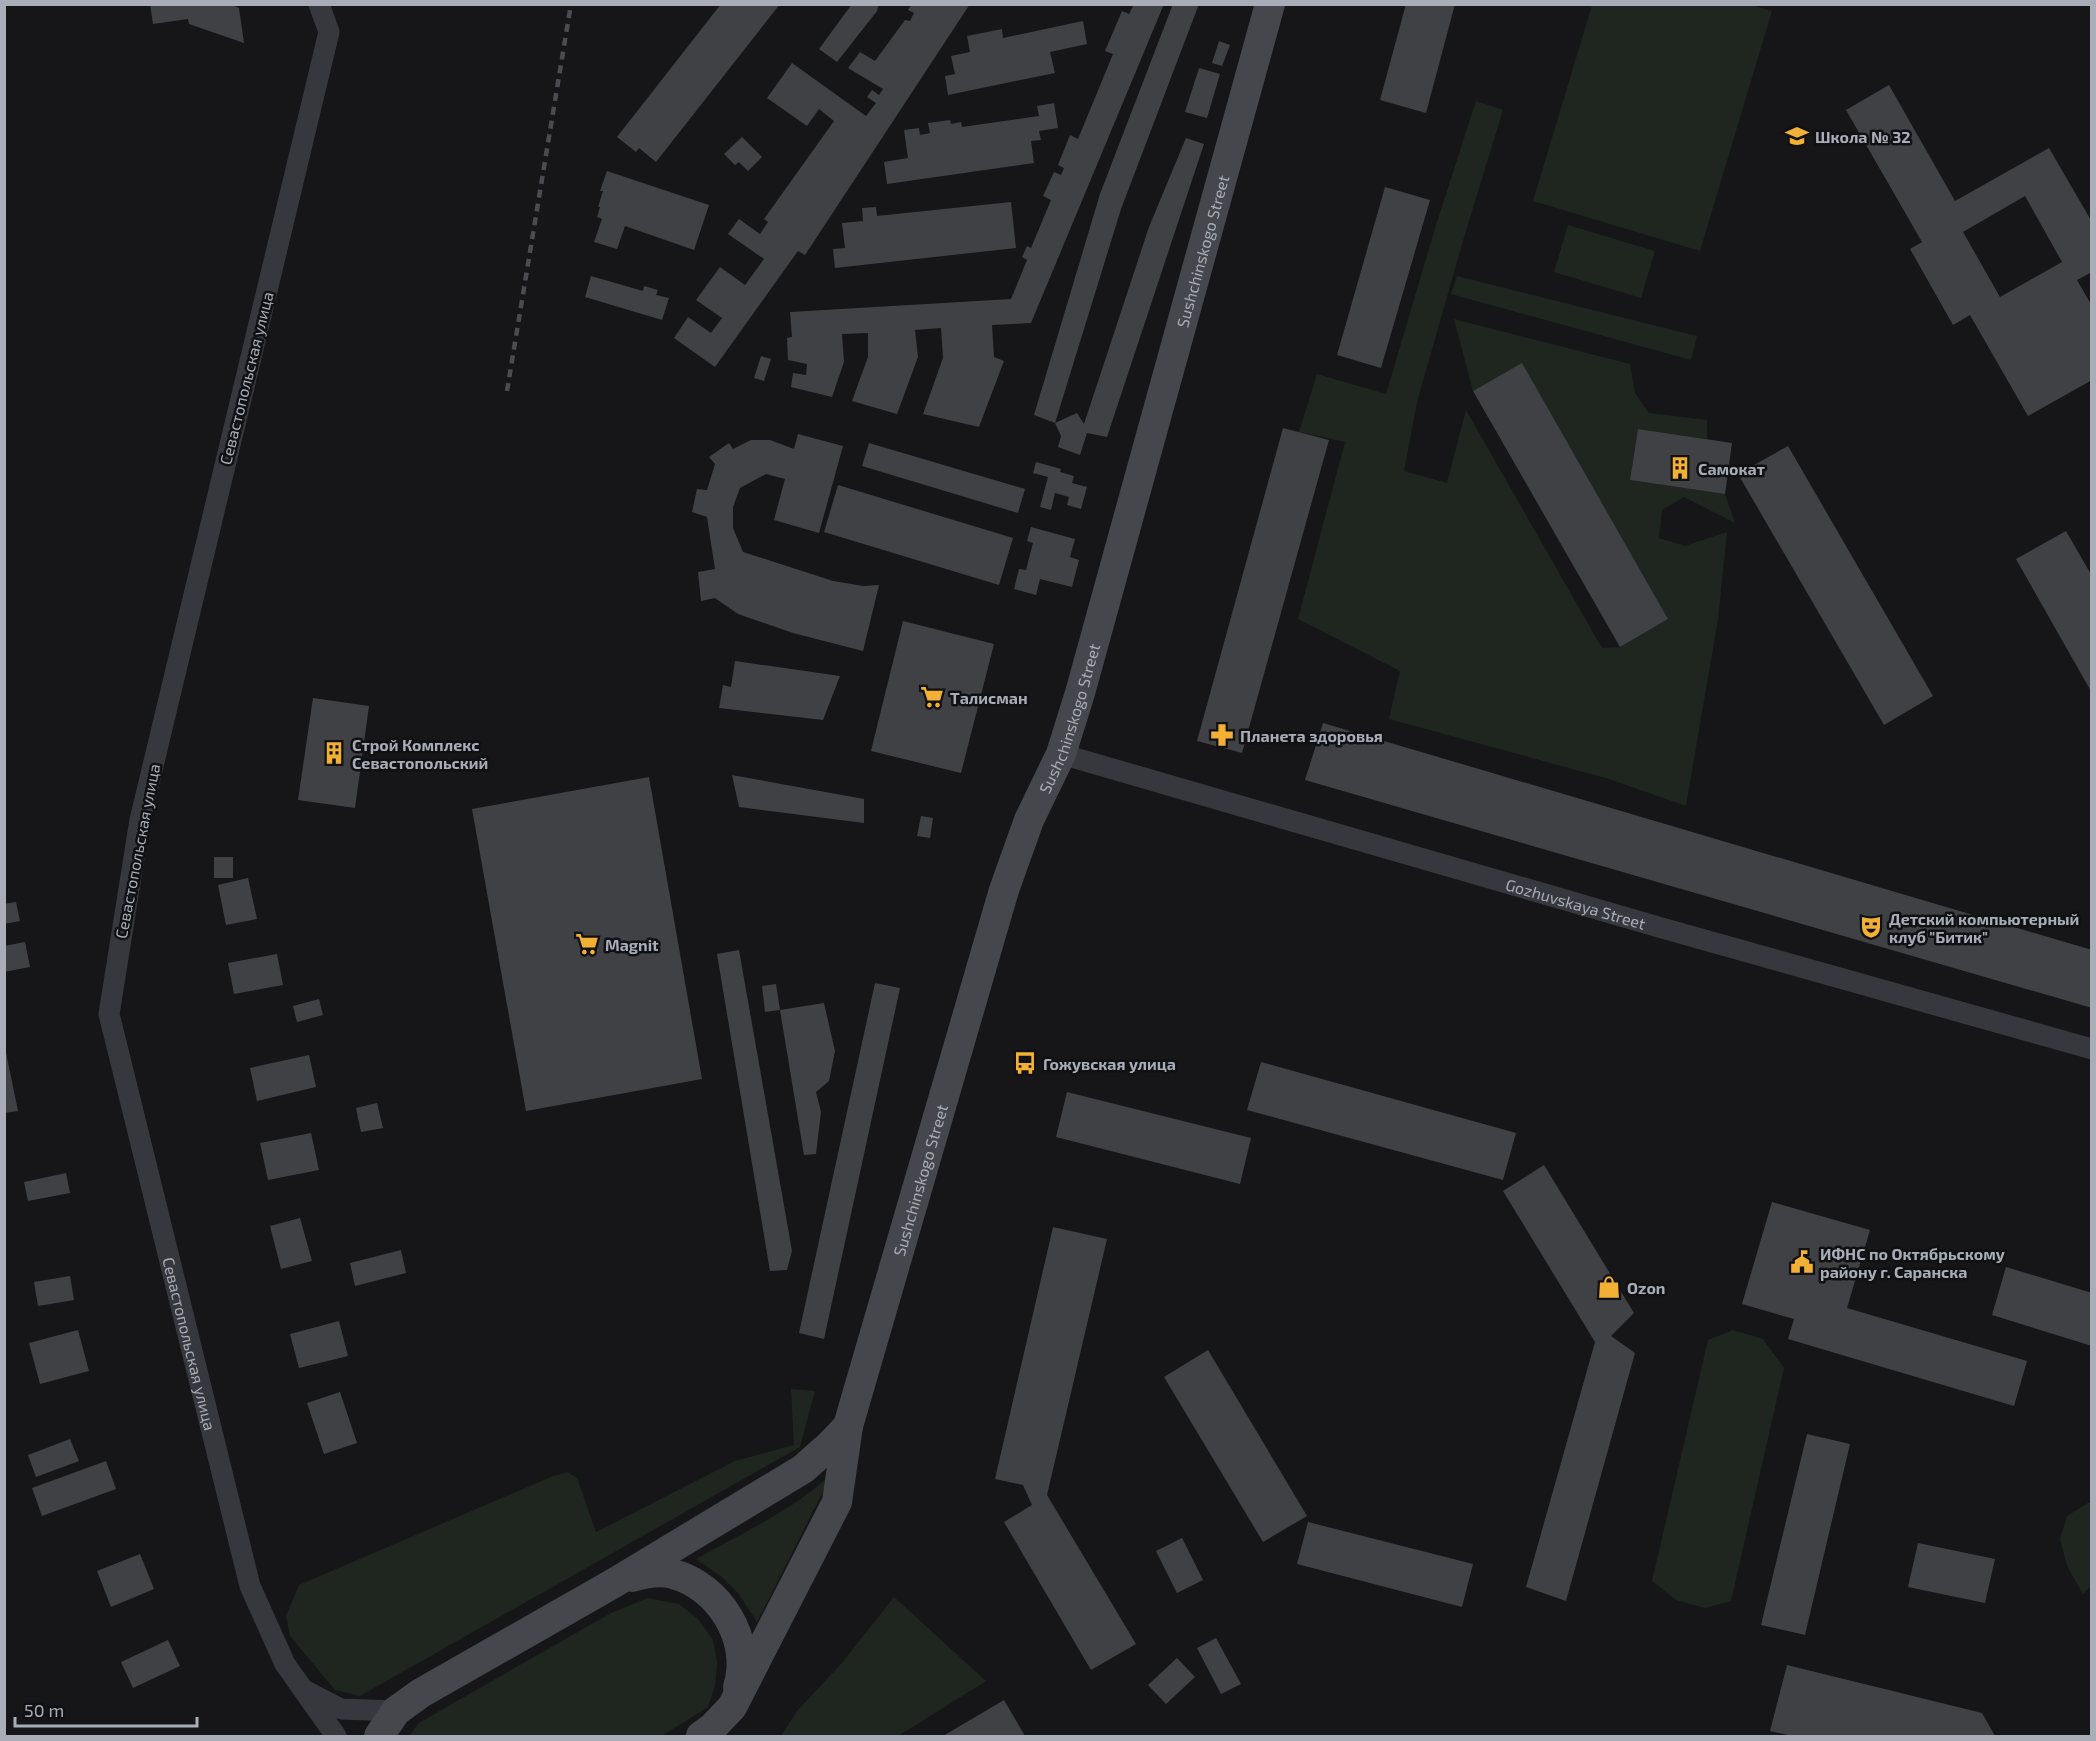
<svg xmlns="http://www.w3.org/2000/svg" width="2096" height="1741" font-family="'Exo 2',sans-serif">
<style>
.green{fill:#1e261f}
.building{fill:#404145;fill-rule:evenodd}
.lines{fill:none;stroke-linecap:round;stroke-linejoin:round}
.street{stroke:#37383d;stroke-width:21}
.secondary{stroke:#45474d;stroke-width:30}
.rail{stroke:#4a4c52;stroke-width:4.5;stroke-dasharray:8 6;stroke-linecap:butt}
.labels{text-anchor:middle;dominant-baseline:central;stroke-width:5;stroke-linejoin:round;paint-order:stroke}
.poi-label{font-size:16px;font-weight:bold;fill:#a8adb8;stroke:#111113;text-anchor:start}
.street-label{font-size:16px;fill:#a8adb8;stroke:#111113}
</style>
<rect width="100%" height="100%" fill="#161618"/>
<g class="green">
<path d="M1751,5L1772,11L1700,251L1533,201L1592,5Z"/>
<path d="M1476,101L1503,110L1465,234L1417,402L1404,471L1447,483L1466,410L1602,648L1620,647L1668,619L1522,364L1473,391L1454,319L1630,364L1635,393L1649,413L1707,420V439L1638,429L1630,480L1725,494L1735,523L1684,497L1662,510L1659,538L1685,546L1727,532L1718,619L1686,806L1609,779L1389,719L1400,671L1298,619L1345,442L1299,432L1317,374L1386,394L1436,225Z"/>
<path d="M1568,225L1655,251L1641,298L1554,272Z"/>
<path d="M1457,276L1697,336L1691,360L1451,294Z"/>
<path d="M1733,1330L1763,1339L1784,1368L1731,1601L1705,1608L1676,1600L1652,1581L1708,1340Z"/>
<path d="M791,1389L815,1391L800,1447L360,1696L335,1690L290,1636L286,1616L299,1585L551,1477L567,1472L577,1478L596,1532L735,1461L794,1445Z"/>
<path d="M833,1472L757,1622L738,1593L722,1577L696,1559C740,1534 798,1508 833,1472Z"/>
<path d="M2088,1503H2092L2091,1586L2083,1594L2067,1566L2060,1539L2067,1516Z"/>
<path d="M894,1597L986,1681L898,1736H781L797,1711L841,1664Z"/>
<path d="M648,1598L679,1604L698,1619L713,1640L717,1662L715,1686L708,1707L662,1736H409L419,1723L450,1705L611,1613Z"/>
</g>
<g class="building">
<path d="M150,4H230L239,8L244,43L189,24L188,19L153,24Z"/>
<path d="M721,4H780L656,162L639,148L636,152L617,137Z"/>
<path d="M852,4H879L877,11L837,62L819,49Z"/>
<path d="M912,4H970L805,255L798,251L715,367L674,338L688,317L711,333L722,318L696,300L720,267L745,285L764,259L728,234L739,219L760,234L768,222L764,219L834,121L819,109L807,126L767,98L792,63L866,116L876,103L867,97L872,90L879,95L883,89L848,68L860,52L875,61L905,20L910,21L914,13L908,10Z"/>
<path d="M1134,4H1164L1031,323L992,325L994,357L1004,361L979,427L923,414L943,358L941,328L915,330L918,357L897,414L852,401L868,357V333L842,334L844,362L832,397L791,387L793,373L806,375L807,364L788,360L787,338L792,337L790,312L1011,299L1027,260L1022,257L1027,246L1031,248L1051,200L1043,196L1054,172L1061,175L1064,168L1058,165L1070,135L1078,139L1113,54L1105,51L1122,11L1129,14Z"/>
<path d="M1173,4H1199L1121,209L1055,423L1034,415L1100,194Z"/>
<path d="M1406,4H1455L1426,113L1380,100Z"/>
<path d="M1083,21L1087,44L1050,52L1055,73L948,95L945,76L955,74L951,56L970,52L967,36L1002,29L1003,38Z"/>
<path d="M1219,41L1230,45L1222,66L1212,63Z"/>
<path d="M1199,68L1220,74L1207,118L1185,112Z"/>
<path d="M1889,85L1955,201L2049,148L2092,222V272L2077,280L2092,306V380L2028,416L1970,315L1953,325L1910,249L1922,242L1846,110ZM2025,196L2062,262L2000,297L1963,232Z"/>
<path d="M1054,103L1058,128L1039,131L1041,140L1031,141L1034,163L887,184L884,162L908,158L904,130L919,128L920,135L930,133L928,123L950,120L951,124L961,122L962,127L1039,116L1037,106Z"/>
<path d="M742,137L762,157L748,171L739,162L735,165L724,154Z"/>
<path d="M1186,138L1204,144L1107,437L1087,433L1080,455L1058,447L1061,436L1055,423L1077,413L1084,424L1149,227Z"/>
<path d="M607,171L709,205L694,250L625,226L617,249L594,242L602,219L597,217L600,207H598L603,191H600Z"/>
<path d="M1385,187L1430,200L1381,368L1337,355Z"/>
<path d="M1011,202L1016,248L835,268L833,249L845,248L842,223L863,221L862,208L876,207L877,216Z"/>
<path d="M591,276L643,291L644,286L658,290L656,295L669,298L662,320L585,297Z"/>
<path d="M761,356L771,359L764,381L754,378Z"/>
<path d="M1522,363L1668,619L1620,647L1473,391Z"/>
<path d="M1283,428L1329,440L1242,753L1197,741Z"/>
<path d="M1638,429L1732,443L1725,494L1630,480Z"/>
<path d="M798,434L843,446L819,533L774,520L785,479L766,474L740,488L733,507V528L743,552L833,581L863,586L879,585L863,651L793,633L738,614L715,598L701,601L698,572L715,569L707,517L692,512L697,489L707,490L715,464L709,457L729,443L733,449L751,440H770L794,449Z"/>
<path d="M869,443L1025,489L1018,513L862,466Z"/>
<path d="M1788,446L1933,696L1884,725L1738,474Z"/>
<path d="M1036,462L1061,469L1060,472L1074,476L1072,483L1087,487L1081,509L1067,505L1069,497L1055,493L1051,510L1040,507L1048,477L1033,473Z"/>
<path d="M838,485L1013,538L999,585L824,532Z"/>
<path d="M1031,527L1075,539L1070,557L1079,560L1072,587L1040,579L1036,595L1014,589L1019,569L1026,570L1033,543L1027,541Z"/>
<path d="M2066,531L2092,576V693L2016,559Z"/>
<path d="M903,621L994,644L961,773L871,751Z"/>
<path d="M735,661L840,676L823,720L719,708L723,685L731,687Z"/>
<path d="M313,698L369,706L355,808L298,800Z"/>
<path d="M1323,723L2092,950V1008L1305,780Z"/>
<path d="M732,775L864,799V823L739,807Z"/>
<path d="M649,777L702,1079L526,1111L472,809Z"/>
<path d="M921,816L933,818L930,838L917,836Z"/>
<rect x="214" y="857" width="19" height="21"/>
<path d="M248,878L257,919L226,925L218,885Z"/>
<path d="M16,902L20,921L4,924V904Z"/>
<path d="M25,942L30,967L4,972V946Z"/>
<path d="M739,950L792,1251L787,1270L770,1271L717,954Z"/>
<path d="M277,954L283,985L234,994L228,963Z"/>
<path d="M875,983L900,988L824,1339L799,1333Z"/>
<path d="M776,984L780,1010L824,1003L835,1051L829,1081L816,1092L821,1112L816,1154L804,1155L780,1010L765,1012L762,986Z"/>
<path d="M319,999L323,1015L297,1022L293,1006Z"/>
<path d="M4,1043L18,1111L4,1113Z"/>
<path d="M309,1055L316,1087L257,1101L250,1068Z"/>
<path d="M1261,1062L1516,1133L1503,1180L1247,1110Z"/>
<path d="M1067,1092L1251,1138L1240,1184L1056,1137Z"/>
<path d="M377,1103L383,1128L361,1132L356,1108Z"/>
<path d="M311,1133L319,1170L268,1180L260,1143Z"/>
<path d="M1544,1165L1634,1313L1611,1336L1635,1353L1566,1601L1526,1587L1595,1342L1503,1191Z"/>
<path d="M66,1173L70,1193L28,1201L24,1182Z"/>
<path d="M1772,1202L1870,1230L1847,1308L2027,1361L2014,1406L1788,1339L1794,1319L1742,1304Z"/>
<path d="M300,1218L312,1261L281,1269L270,1226Z"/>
<path d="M1053,1227L1107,1239L1047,1495L1136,1644L1091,1670L1004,1522L1032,1505L1023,1485L995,1479Z"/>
<path d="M401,1250L406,1273L355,1286L350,1263Z"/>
<path d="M2006,1267L2092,1293V1346L1992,1315Z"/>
<path d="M70,1276L74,1300L38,1306L34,1282Z"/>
<path d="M339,1321L348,1356L299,1368L290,1334Z"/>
<path d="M78,1330L89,1371L40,1384L29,1343Z"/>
<path d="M1208,1350L1307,1516L1263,1542L1164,1377Z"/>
<path d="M340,1392L357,1443L324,1454L307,1403Z"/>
<path d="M1807,1434L1850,1444L1805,1635L1761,1625Z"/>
<path d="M70,1439L79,1461L36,1477L28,1455Z"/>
<path d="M106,1461L116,1489L42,1516L32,1488Z"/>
<path d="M1308,1522L1473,1564L1462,1607L1297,1564Z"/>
<path d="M1182,1538L1203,1580L1177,1593L1156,1551Z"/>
<path d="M1918,1543L1995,1559L1985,1603L1908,1587Z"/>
<path d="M140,1554L154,1589L111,1607L97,1571Z"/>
<path d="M1216,1638L1241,1684L1221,1694L1197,1648Z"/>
<path d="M168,1640L180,1666L133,1688L121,1662Z"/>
<path d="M1177,1658L1195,1677L1166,1704L1148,1685Z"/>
<path d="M1787,1665L1982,1713L1995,1736H1792L1770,1731Z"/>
<path d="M1004,1700L1025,1736H943Z"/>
</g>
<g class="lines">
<g class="street">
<path id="s1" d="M319,4L329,32L140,820L109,1014L250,1586L285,1664L336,1736"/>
<path id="s2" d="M1061,754L1662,928L2092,1049"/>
<path d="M306,1691L341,1709L396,1711"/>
</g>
<g class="secondary">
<path d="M632,1577C645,1573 660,1570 673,1574C719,1586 753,1640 738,1687"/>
<path d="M379,1736L396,1711L421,1693L614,1583L803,1469L830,1445L848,1426"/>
<path id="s3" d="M701,1736L712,1728L732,1707L837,1502L848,1426L1004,890L1029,820L1061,754L1080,693L1270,4"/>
</g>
<path class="rail" d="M507,391L571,4"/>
</g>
<defs>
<g id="school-bare" transform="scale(1.8)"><path d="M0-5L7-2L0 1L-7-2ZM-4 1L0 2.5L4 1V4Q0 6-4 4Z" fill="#f2b134" stroke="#111113" stroke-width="2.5" paint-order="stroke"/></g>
<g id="building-bare" transform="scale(1.8)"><path d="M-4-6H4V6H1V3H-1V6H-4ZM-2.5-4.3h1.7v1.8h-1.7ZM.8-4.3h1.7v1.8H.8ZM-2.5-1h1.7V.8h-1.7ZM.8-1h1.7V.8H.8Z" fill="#f2b134" stroke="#111113" stroke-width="2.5" paint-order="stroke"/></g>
<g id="supermarket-bare" transform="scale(1.8)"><path d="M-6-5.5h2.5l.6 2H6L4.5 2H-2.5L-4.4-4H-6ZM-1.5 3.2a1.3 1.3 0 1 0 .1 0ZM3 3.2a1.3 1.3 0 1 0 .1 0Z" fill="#f2b134" stroke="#111113" stroke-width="2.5" paint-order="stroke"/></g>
<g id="pharmacy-bare" transform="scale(1.8)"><path d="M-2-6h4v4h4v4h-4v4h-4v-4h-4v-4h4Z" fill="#f2b134" stroke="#111113" stroke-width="2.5" paint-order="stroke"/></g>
<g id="theatre-bare" transform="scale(1.8)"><path d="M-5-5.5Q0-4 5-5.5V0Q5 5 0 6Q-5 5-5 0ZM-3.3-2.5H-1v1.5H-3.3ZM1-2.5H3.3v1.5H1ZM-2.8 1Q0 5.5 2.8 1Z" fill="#f2b134" stroke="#111113" stroke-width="2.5" paint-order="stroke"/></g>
<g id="bus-bare" transform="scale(1.8)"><path d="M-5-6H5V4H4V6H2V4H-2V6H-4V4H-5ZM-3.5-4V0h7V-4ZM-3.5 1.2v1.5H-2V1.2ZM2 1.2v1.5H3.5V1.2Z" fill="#f2b134" stroke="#111113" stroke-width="2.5" paint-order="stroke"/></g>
<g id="civic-bare" transform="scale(1.8)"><path d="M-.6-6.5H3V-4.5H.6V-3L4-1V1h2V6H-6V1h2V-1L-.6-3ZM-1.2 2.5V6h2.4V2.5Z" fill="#f2b134" stroke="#111113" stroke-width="2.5" paint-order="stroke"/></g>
<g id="shop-bare" transform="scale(1.8)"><path d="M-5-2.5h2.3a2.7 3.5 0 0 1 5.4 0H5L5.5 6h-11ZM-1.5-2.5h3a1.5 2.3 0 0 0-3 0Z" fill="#f2b134" stroke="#111113" stroke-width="2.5" paint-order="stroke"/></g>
</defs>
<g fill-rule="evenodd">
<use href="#school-bare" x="1797" y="136"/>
<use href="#building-bare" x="1680" y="468"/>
<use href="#supermarket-bare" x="932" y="697"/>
<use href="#pharmacy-bare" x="1222" y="735"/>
<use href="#building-bare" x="334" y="753"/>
<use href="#theatre-bare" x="1871" y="927"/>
<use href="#supermarket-bare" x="587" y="944"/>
<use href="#bus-bare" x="1025" y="1063"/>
<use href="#civic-bare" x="1802" y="1262"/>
<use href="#shop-bare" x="1609" y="1287"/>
</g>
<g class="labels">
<g class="poi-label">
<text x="1815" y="136">Школа № 32</text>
<text x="1698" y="468">Самокат</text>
<text x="950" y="697">Талисман</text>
<text x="1240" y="735">Планета здоровья</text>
<text x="352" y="744">Строй Комплекс<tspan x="352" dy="18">Севастопольский</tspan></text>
<text x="1889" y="918">Детский компьютерный<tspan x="1889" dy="18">клуб "Битик"</tspan></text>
<text x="605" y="944">Magnit</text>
<text x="1043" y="1063">Гожувская улица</text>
<text x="1820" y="1253">ИФНС по Октябрьскому<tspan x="1820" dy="18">району г. Саранска</tspan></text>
<text x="1627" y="1287">Ozon</text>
</g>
<g class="street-label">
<text stroke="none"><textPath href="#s3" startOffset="1578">Sushchinskogo Street</textPath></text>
<text transform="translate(246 378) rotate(-76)">Севастопольская улица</text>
<text stroke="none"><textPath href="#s3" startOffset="1092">Sushchinskogo Street</textPath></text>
<text transform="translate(137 851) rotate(-79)">Севастопольская улица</text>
<text stroke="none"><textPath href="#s2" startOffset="536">Gozhuvskaya Street</textPath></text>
<text stroke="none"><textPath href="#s3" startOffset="606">Sushchinskogo Street</textPath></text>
<text stroke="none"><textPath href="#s1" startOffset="1376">Севастопольская улица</textPath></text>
</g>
</g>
<rect width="2096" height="1741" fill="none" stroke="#a8adb8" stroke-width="12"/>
<path d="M15 1717v9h182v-9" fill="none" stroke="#a8adb8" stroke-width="3"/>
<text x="24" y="1717" font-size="18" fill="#a8adb8" stroke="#111113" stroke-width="4.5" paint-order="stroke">50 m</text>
</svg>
